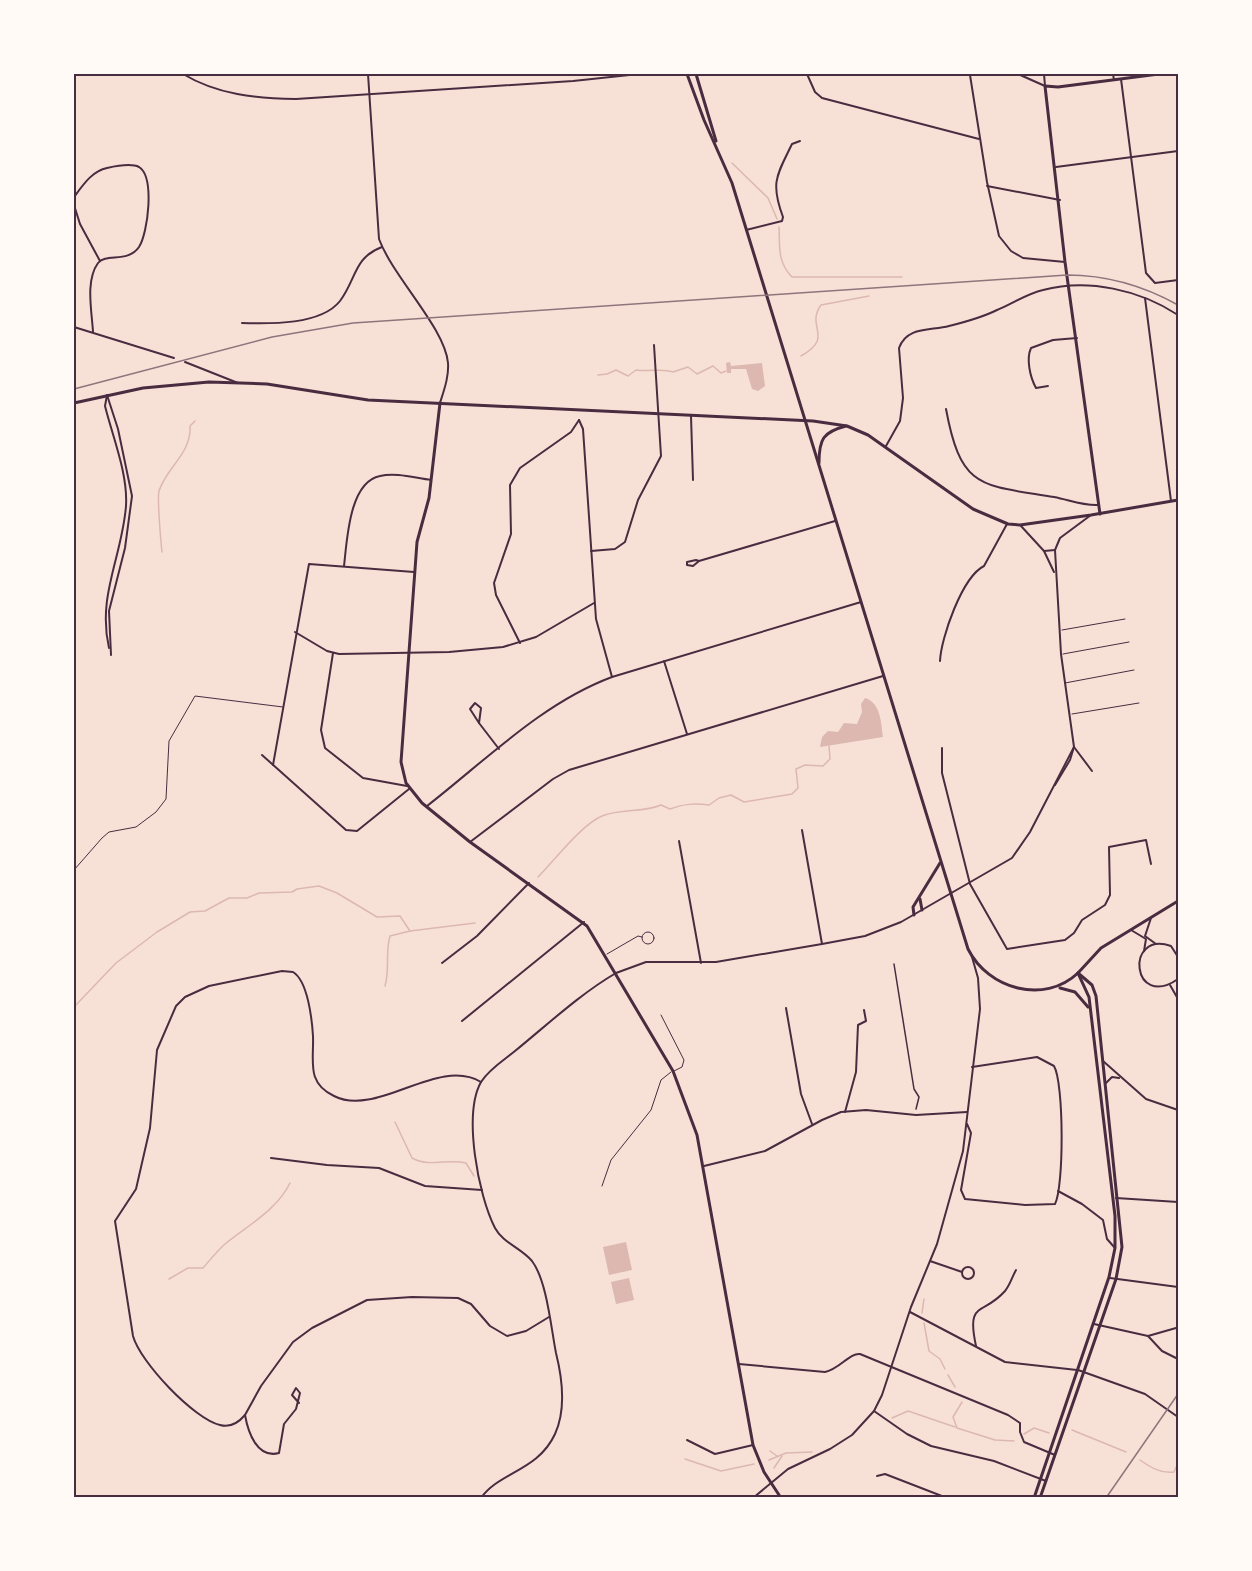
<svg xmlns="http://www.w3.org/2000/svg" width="1252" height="1571" font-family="'Nunito Sans',sans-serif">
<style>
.water{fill:#dcb8b0}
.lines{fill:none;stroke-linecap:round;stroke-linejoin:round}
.stream{stroke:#dcb8b0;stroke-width:1.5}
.service{stroke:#4a2c40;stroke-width:1}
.pedestrian{stroke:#4a2c40;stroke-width:1.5}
.minor{stroke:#4a2c40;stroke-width:2}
.tertiary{stroke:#4a2c40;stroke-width:2}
.secondary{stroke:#4a2c40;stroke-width:3}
.primary{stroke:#4a2c40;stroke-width:3}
.rail{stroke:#8f747c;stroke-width:1.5}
.neatline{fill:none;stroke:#4a2c40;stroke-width:2}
</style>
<rect width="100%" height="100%" fill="#f7e1d7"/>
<g class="water">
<path d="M730,362L731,366L762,363L765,386L758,391L752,389L746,369H731V373H727L726,363Z"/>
<path d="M865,698C881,703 881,723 883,737L820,747L822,737L828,731L838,732L844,723L857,724L862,712L861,704Z"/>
<path d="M626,1242L632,1270L609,1275L603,1247Z"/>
<path d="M629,1278L634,1300L616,1304L611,1282Z"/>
</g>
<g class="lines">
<g class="stream">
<path d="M732,163L768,198L777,219"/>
<path d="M779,227C780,246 777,262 792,277H902"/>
<path d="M801,356C835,337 805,327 821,305L869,296"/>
<path d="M598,375L607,374L616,370L628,376L636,370C649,372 662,368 673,372L688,367L697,374L713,366L721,373L726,371"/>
<path d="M162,552C161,543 157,498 159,491C166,468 192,453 190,426L195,421"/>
<path d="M538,877C555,860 581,825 602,816C622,808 643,813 661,805L670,809C684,804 694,803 709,805L719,798L731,795L744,802L792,794L798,788L796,769L805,765L823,766L830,759L829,746"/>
<path d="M385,986C390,969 385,953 390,936L410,931L475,923"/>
<path d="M74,1007L116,963L157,932L190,912L205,911L229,898H247L259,893L292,892L297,889L319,886L337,893L377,917L400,916L410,931"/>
<path d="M395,1122L412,1158C430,1168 447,1158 466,1163L474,1176"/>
<path d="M169,1279L188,1268H203C210,1260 217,1251 225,1244C247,1226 277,1210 290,1183"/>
<path d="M922,1313L924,1299"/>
<path d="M924,1323L929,1351L940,1359L945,1369"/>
<path d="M948,1375L955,1387"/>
<path d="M962,1402L953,1417L957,1428L995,1440L1014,1441"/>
<path d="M892,1418L908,1411L955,1427"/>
<path d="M1072,1430L1126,1452"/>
<path d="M1024,1434L1034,1428L1049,1433"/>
<path d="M770,1451L777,1456"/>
<path d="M685,1459L721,1471L754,1464"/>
<path d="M769,1460L786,1453L812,1452"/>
<path d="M1140,1460C1150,1467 1161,1474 1174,1472L1178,1463"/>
<path d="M774,1468L782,1456"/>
</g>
<g class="service">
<path d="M1062,630L1125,619"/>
<path d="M1063,654L1129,642"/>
<path d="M1065,683L1134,670"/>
<path d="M1072,714L1139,703"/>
<path d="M74,870L102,838L109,832L136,827L156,812L166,799L169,741L195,696L283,707"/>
<circle cx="648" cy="938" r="6"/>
<path d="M607,954L638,936L642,937"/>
<path d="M661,1015L684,1060L682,1067L674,1071"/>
<path d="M602,1186L611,1160L651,1110L661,1080L671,1072"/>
</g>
<path class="pedestrian" d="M894,964L914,1089L919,1097L916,1109"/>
<g class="minor">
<path d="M807,74L815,92L822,98L979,139"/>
<path d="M963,74H990"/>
<path d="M1018,74L1045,86"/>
<path d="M1113,74L1114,80"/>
<path d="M970,75L987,182L999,236L1011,251L1023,258L1065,262"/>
<path d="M1121,79L1146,273L1155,283L1178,280"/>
<path d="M1056,167L1178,151"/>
<path d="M987,186L1060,200"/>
<path d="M74,197C83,185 92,171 107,168C116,166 131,163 139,167C155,177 148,233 139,247C128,263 106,253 98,263C85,281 92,312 93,332"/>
<path d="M74,205L80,224L100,261"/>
<path d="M746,230L782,221L783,217C770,182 777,175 792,144L800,141"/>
<path d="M1145,298L1171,501"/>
<path d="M242,323C270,324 321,325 340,301C356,280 354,257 382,247"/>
<path d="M1048,386L1036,388C1030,377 1026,359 1031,348L1053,340L1077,338"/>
<path d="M107,395L118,429L132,496L125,548L109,611L111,655"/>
<path d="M107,395L105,406C113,438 128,474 126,506C122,557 97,596 109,648"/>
<path d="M946,409C961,490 981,485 1054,497C1070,500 1082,506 1099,505"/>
<path d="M691,416L693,480"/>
<path d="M579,420L583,429L596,619L612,677"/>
<path d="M886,446L900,421L903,398L899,348C907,326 931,331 949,326C965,322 983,317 997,310C1012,304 1026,294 1043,290C1088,278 1140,290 1178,315"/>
<path d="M591,551L615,549L625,542L638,500L661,456L654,345"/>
<path d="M696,560L699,561L693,566L687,565V562Z"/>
<path d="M699,561L835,521"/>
<path d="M344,566C347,541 349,482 380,476C396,472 415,478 431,480"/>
<path d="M295,632L327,651L339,654L449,652L503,647L536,637L594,603"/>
<path d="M520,643L496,595L494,583L511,534L510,485L520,468L571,432L579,420"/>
<path d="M333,653L321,730L325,748L363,778L407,786"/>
<path d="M664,661L687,734"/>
<path d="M940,661C941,638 962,577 984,566L1007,524"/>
<path d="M475,703L481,708L479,723L470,709Z"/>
<path d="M479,723L499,749"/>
<path d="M1074,747L1092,771"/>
<path d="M942,748V773L970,884L1007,949L1065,940L1074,933L1082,920L1105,905L1110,895L1109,847L1146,840L1151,864"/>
<path d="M262,755L346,830L357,831L409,789"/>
<path d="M273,765L309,564L414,572"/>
<path d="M427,806C485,761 542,703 612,677L861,602"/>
<path d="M802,830L822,944"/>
<path d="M679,841L701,963"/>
<path d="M470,842L553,779L569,770L883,676"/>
<path d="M1151,918L1145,936L1156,944"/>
<path d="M1131,930L1146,939L1144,951"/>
<path d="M1178,957L1171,946C1124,930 1132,1011 1178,979"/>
<path d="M442,963L477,936L529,883"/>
<path d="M1170,985L1178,999"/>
<path d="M786,1008L801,1094L812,1124"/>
<path d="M462,1021L584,922"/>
<path d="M1103,1061L1146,1099L1178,1110"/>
<path d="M1106,1083L1112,1077L1119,1078"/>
<path d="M845,1112L856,1072L858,1025L866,1021L864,1010"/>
<path d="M967,1124L971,1133L961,1190L965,1199L1025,1205L1055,1204C1064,1187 1064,1083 1054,1066L1037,1057L972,1067"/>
<path d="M271,1158L327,1165L379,1168L425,1186L482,1190"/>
<path d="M704,1166L765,1151L822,1120L841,1112L866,1110L916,1115L967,1112"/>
<path d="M1058,1191L1082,1204L1103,1220L1107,1239L1115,1248"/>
<path d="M1116,1198L1178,1202"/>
<path d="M930,1261L962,1272"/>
<circle cx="968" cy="1273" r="6"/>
<path d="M1110,1278L1178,1287"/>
<path d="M910,1312L1005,1362L1077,1370"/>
<path d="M1094,1324L1148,1336L1176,1328"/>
<path d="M1148,1336L1162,1351L1178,1359"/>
<path d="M976,1346C966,1300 983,1316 1005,1291C1010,1285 1012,1277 1016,1270"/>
<path d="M739,1364L825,1372C840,1369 849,1353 860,1354L1008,1415L1020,1423V1432L1024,1442L1055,1455"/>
<path d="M299,1403L292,1395L296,1388L300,1393L296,1409L284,1424L279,1453C257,1459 248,1432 245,1415L261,1386L293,1342L312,1328L367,1300L412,1297L458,1298L471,1304L490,1326L507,1336L526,1331L549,1317"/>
<path d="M874,1411L907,1434L931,1446L994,1461L1046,1481"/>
<path d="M245,1415C239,1422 230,1428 220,1425C194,1419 140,1362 133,1336L115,1221L136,1189L150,1128L157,1050L176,1006L185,997L209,986L282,971L293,972C308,981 312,1020 313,1036C314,1061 306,1083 334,1096C377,1118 438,1056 481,1082"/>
<path d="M687,1440L715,1454L753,1445"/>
<path d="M877,1476L885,1474L947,1498"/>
<path d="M704,1496L705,1498"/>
<path d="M481,1498C499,1472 538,1471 555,1434C566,1410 562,1377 556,1353C551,1328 547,1281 532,1261C521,1248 503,1243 495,1228C478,1195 463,1114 481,1082C489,1069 504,1060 515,1051C547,1025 580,994 616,973"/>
<path d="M753,1498L788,1469L830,1449L852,1435L874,1411L882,1395L911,1307L937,1244L963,1151L980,1009L978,978L972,957"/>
</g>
<g class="tertiary">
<path d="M183,74C218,95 255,98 296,99L573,81L639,74"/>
<path d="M368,74L379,239C393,277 445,328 448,363C449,377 444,390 440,403"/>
<path d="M1044,74L1045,86"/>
<path d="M74,327L174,358"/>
<path d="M185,362L238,383"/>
<path d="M1021,526L1044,551L1054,572"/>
<path d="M1044,551L1055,550"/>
<path d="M1055,785L1070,760L1074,747L1061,654L1055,550L1060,538L1091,515"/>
<path d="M616,973L646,962H716L822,944L865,936L901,922L1012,858L1030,832L1074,747"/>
<path d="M1078,1370L1145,1394L1178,1417"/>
</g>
<g class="secondary">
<path d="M440,403L429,498L417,542L401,762L406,783L422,803L470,842L587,926L673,1071L697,1135L753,1445L764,1472L781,1498"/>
<path d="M1100,514L1065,262L1045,86L1058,87L1159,74"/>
<path d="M1078,973L1101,948L1178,901"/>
</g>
<g class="primary">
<path d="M687,74L704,120L732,183L968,949C988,989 1044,1005 1078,973"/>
<path d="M696,74L716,141"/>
<path d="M74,403L143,388L209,382L267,384L368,400L813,421L847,426L868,435L973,509L1008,524L1020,525L1091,515L1178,500"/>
<path d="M819,463C819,439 823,432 846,426"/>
<path d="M920,899L922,910"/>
<path d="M914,915L913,907L940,863"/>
<path d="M1060,988L1075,992L1088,1007"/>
<path d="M1034,1498L1109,1277L1115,1248V1216L1089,997L1078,973"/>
<path d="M1040,1498L1116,1279L1122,1247L1096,996L1092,985L1078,973"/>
</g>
<g class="rail">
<path d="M74,389L272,337L353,323L1067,275C1107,275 1144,286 1178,305"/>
<path d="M1106,1498L1178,1394"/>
</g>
</g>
<rect width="1252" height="1571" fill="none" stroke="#fffaf5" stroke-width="150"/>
<rect x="75" y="75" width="1102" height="1421" class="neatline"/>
</svg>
